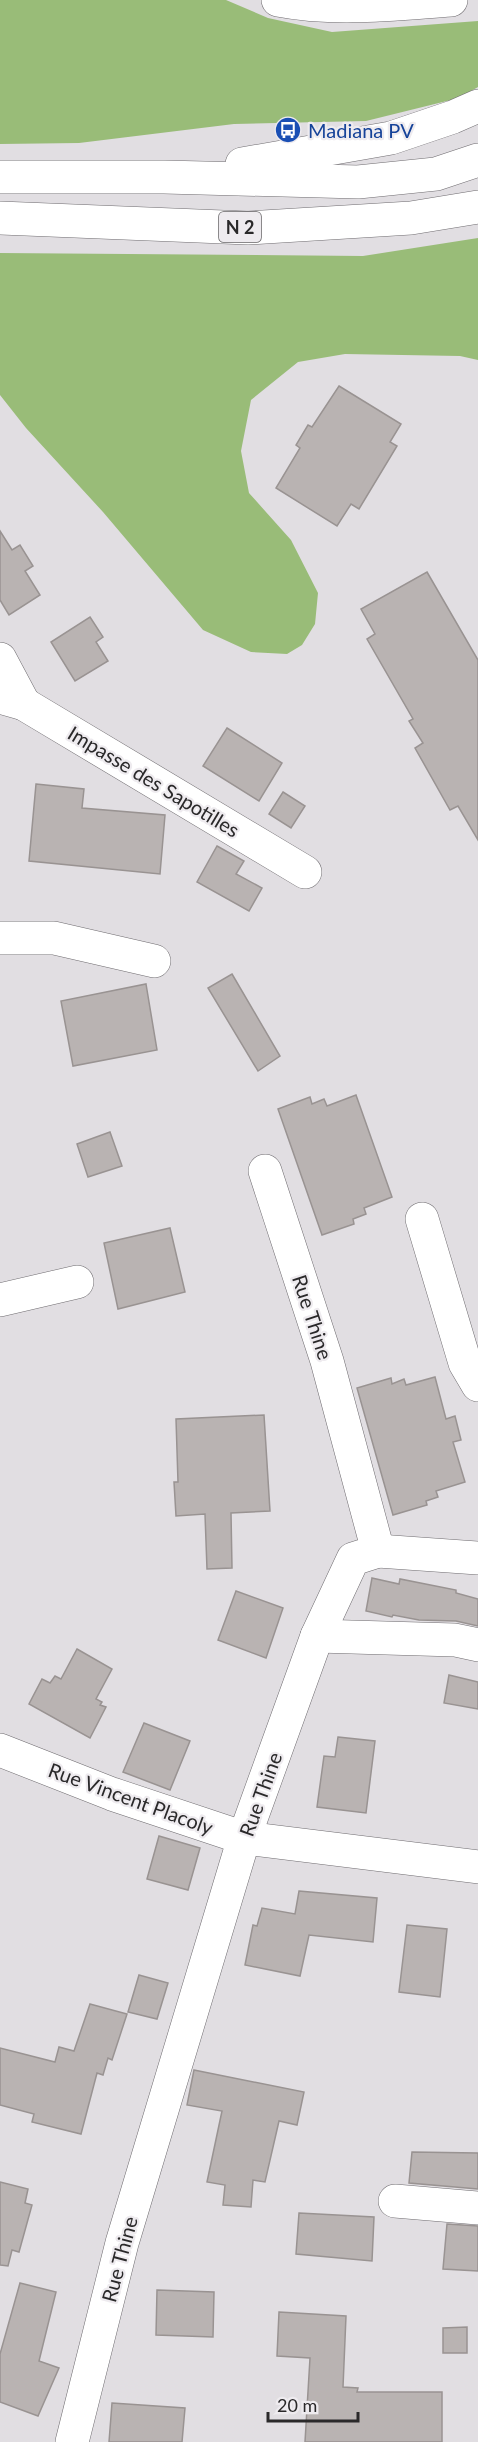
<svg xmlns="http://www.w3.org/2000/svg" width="478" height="2442" font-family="Lato,sans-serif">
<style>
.green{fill:#99bc78}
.building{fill:#b9b3b2;stroke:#999392;stroke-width:1.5}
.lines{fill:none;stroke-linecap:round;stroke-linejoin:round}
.minor-casing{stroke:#6f6c70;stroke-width:34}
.major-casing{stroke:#6f6c70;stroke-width:34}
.minor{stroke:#fff;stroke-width:33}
.major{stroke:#fff;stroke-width:33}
.labels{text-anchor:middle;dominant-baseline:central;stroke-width:4.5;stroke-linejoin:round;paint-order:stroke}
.shield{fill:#eeebef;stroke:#656365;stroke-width:1.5}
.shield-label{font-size:18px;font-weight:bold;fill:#2a292a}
.transit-label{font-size:20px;fill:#164399;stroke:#eeebef;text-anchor:start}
.street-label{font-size:20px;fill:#2a292a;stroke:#eeebef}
</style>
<rect width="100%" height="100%" fill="#e1dee2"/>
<g class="green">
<path d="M0,0H226L268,18L332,32L478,21V87L459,98L366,121L234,124L79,143L0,144Z"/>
<path d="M478,238V360L460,356L345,354L298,362L251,400L241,451L249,493L291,540L318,593L315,624L302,645L287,654L251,652L203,630L103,512L26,428L0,395V253L363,256Z"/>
</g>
<g class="building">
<path d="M339,386L401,424L390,442L397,446L359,509L351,504L337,526L276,488L300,448L296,445L308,425L312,427Z"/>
<path d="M0,531L12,550L20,545L33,566L25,571L40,595L9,615L0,600Z"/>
<path d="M427,572L478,660V840L458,806L450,810L415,748L423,743L409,721L413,719L367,639L375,634L361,609Z"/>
<path d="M90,617L103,637L96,642L108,661L75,681L51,642Z"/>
<path d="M227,728L282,763L259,801L203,766Z"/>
<path d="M36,784L84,789L82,808L165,815L160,874L29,861Z"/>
<path d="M283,792L305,806L291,828L269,814Z"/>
<path d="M217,846L244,861L236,874L262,888L249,911L197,882Z"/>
<path d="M232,974L280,1056L258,1071L208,988Z"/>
<path d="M146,984L157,1050L73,1066L61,1001Z"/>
<path d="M356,1095L392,1197L364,1208L366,1214L353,1219L354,1224L322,1235L278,1109L310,1097L312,1104L324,1099L327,1106Z"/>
<path d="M110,1132L122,1166L88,1177L77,1144Z"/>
<path d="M170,1228L185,1292L118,1309L104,1243Z"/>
<path d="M435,1377L446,1419L455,1416L461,1440L453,1442L465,1482L436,1491L438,1497L426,1501L427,1505L393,1515L357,1388L391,1378L392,1384L404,1379L406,1385Z"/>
<path d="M264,1415L270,1511L231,1513L232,1568L207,1569L205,1514L176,1516L174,1482H178L176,1419Z"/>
<path d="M372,1578L399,1584L400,1579L456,1590V1593L478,1599V1626L456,1621L419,1620L393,1615L392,1617L366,1611Z"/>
<path d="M236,1591L283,1608L266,1658L218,1640Z"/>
<path d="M77,1649L112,1669L96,1699L102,1702L100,1705L106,1707L90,1738L29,1704L42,1679L50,1683L55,1676L61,1679Z"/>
<path d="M449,1675L478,1682V1709L444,1703Z"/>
<path d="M144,1723L190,1741L170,1790L123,1772Z"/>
<path d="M338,1737L375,1741L366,1813L317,1807L324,1756L335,1757Z"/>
<path d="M159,1836L200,1848L188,1890L147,1879Z"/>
<path d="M299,1891L377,1898L373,1942L309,1935L300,1976L245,1965L253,1925L257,1926L262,1908L295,1914Z"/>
<path d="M407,1925L447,1929L440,1997L399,1992Z"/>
<path d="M139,1975L168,1983L157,2019L128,2012Z"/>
<path d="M90,2004L127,2014L112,2060L108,2058L103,2075L97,2073L81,2134L32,2122L34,2114L0,2105V2048L55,2062L59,2047L74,2051Z"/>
<path d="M194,2070L304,2092L297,2125L279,2121L265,2182L253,2180L251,2207L223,2205L225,2185L207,2182L222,2111L187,2105Z"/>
<path d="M412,2152L478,2153V2189L409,2183Z"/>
<path d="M0,2182L28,2189L25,2203L32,2205L19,2252L12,2250L8,2266L0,2265Z"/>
<path d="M299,2213L374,2217L372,2261L296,2254Z"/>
<path d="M447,2224L478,2226V2271L443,2269Z"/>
<path d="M20,2283L56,2292L39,2361L59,2368L38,2416L0,2402V2354Z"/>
<path d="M157,2290L214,2292L213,2337L156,2335Z"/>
<path d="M279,2312L346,2316L343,2387L358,2388L357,2392H442V2442H305L310,2358L277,2356Z"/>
<path d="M467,2327V2353H443V2328Z"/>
<path d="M112,2403L185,2408L182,2442H109Z"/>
</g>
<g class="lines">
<g class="minor-casing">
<g id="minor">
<path d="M278,0C335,11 394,4 451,0"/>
<path d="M0,659L24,704"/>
<path d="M0,697L24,704L305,872"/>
<path d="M0,938H54L154,961"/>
<path d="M422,1219L465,1363L478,1385"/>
<path d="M0,1300L77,1282"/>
<path d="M378,1551L478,1558"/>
<path d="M317,1636L455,1640L478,1645"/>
<path d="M0,1750L112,1794L244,1838L478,1867"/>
<path d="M395,2201L478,2208"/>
<path d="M72,2442L122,2243L244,1838L317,1636L353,1559L378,1551L327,1361L265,1171"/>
</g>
</g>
<g class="major-casing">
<g id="major">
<path d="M242,164L391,138L453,117L478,106"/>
<path d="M0,177H164L358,182L436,174L478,160"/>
<path d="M0,218L248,228L411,218L478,207"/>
</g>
</g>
<use href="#minor" class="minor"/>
<use href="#major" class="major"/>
</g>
<defs>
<g id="bus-disc" transform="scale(1.35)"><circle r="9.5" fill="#1a4fb4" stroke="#eeebef"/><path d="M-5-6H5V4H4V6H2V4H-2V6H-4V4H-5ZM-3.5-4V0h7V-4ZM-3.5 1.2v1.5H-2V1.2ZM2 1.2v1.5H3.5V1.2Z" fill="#fff"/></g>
</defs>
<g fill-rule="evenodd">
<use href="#bus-disc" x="288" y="130"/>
</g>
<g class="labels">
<rect class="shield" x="219" y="212" width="42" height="30" rx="4.5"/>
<g class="shield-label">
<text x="240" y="227">N 2</text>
</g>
<g class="transit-label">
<text x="308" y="130">Madiana PV</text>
</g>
<g class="street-label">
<text transform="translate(154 781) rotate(31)">Impasse des Sapotilles</text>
<text transform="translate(313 1317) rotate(72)">Rue Thine</text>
<text transform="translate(260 1794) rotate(-70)">Rue Thine</text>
<text transform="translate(131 1798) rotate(20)">Rue Vincent Placoly</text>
<text transform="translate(119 2259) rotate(-75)">Rue Thine</text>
</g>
</g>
<path d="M268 2412v9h90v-9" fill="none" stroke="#2a292a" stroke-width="3"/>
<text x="277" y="2412" font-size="18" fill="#2a292a" stroke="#eeebef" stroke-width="4.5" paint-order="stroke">20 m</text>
</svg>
